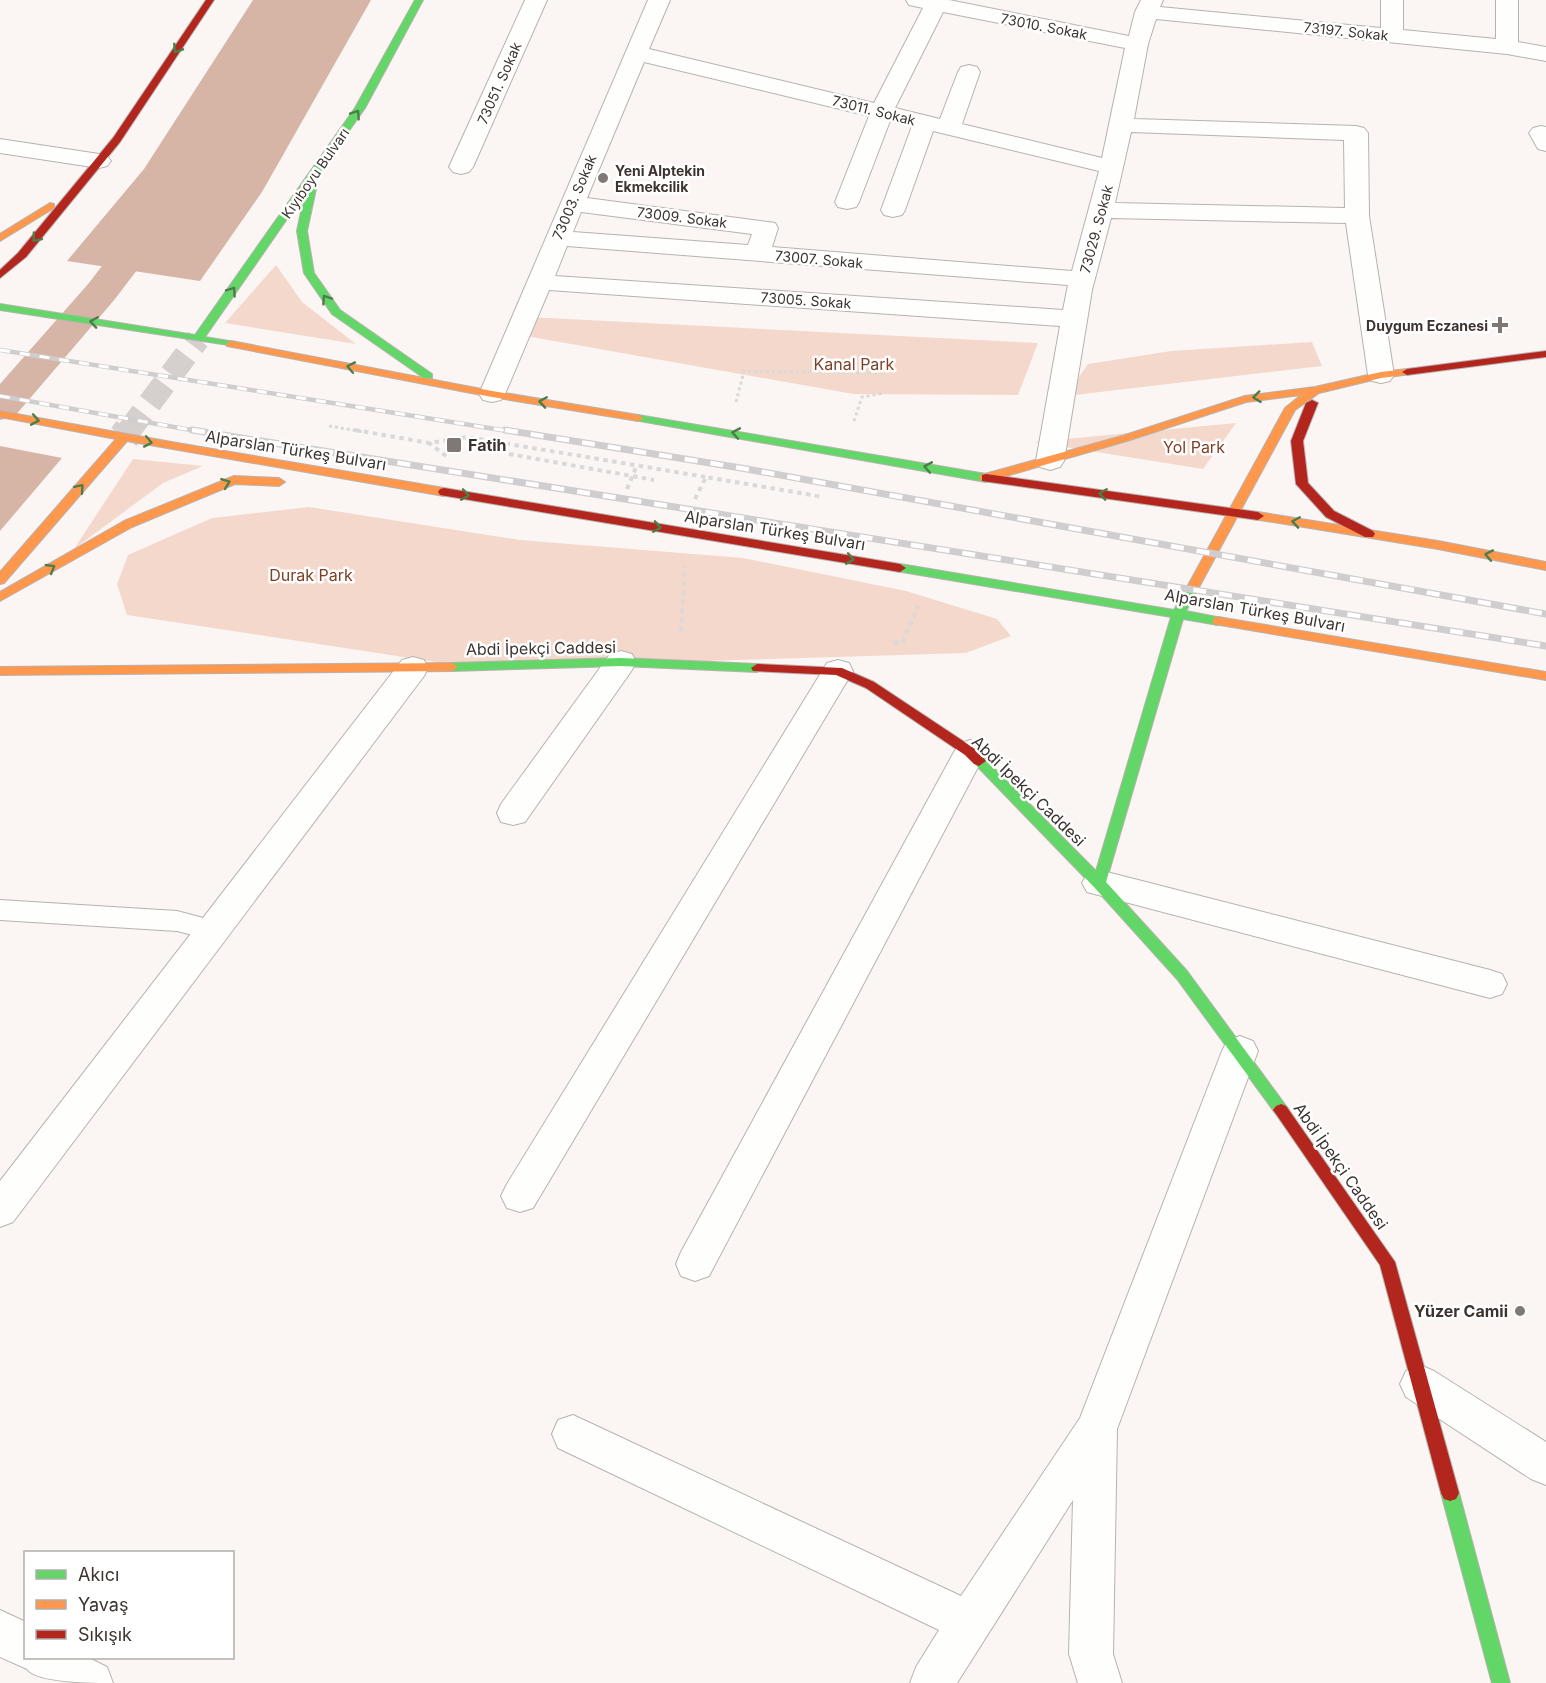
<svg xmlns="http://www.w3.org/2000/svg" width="1546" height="1683" font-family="Inter,sans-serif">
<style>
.green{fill:#f4d8cc}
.water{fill:#d7b5a6}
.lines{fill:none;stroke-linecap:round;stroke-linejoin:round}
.canal{fill:#d7b5a6;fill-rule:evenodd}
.primary-tunnel-far1{stroke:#d5cfcd;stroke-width:24;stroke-dasharray:24 12;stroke-linecap:butt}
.primary-tunnel{stroke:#d5cfcd;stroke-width:31;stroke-dasharray:31 16;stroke-linecap:butt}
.lane-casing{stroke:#b8b2af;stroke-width:2}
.street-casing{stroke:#b8b2af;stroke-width:2}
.fast-casing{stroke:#b8b2af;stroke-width:2}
.slow-casing{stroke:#b8b2af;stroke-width:2}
.jam-casing{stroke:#b8b2af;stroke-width:2}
.path-far1{stroke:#dad8d8;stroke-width:3;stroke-dasharray:3 3;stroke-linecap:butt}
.path{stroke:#dad8d8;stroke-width:4;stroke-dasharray:4.5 4.5;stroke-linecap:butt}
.lane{fill:#fefefd;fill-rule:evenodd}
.street{fill:#fefefd;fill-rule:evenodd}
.fast{fill:#63d668;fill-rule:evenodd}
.slow{fill:#ff974d;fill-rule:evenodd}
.jam{fill:#b3261e;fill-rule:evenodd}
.rail-far1-casing{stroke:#cfcdcd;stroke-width:4.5}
.rail-casing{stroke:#cfcdcd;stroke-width:7}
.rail-far1{stroke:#fff;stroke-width:3;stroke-dasharray:10;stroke-linecap:butt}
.rail{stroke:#fff;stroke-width:4.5;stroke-dasharray:13;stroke-linecap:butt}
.oneway{stroke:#4e7d49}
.poi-dot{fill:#807875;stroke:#fff;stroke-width:2}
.labels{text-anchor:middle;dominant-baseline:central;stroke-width:5;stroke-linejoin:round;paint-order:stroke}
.far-street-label{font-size:14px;fill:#3d3430;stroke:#fff}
.far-poi-label{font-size:14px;font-weight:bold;fill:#3d3430;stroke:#fff;text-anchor:start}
.park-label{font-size:16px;fill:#7e4126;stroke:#fff}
.poi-label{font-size:16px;font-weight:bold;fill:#3d3430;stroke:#fff;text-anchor:start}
.street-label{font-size:16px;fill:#3d3430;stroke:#fff}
</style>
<rect width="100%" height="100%" fill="#fbf6f4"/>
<g class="green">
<path d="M276,265L302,302L356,344L225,323Z"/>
<path d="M528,317L1038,343L1018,395L853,394L526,336Z"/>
<path d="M1312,342L1322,366L1066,396L1088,364L1171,351Z"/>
<path d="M1236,423L1203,469L1034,442Z"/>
<path d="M133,459L203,466L163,483L74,549Z"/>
<path d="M309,507L520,540L743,558L906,591L997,619L1011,636L966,653L476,668L127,615L117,584L128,555L212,518Z"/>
</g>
<g class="water">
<path d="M253,0H371L262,192L200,281L67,261L144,169Z"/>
<path d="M0,446L62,458L0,531Z"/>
</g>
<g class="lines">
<path class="canal" d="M159,205L172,208L177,216L172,224L115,299L14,417L0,420V384L89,283L146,208Z"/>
<path class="primary-tunnel-far1" d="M128,432L198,339"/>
<path class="primary-tunnel" d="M124,437L129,430"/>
<g class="lane-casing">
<path id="lane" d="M0,900L177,911L222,923L226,930L222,937L213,940L177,931L0,920Z"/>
</g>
<g class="street-casing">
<g id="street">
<path d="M525,0H547L473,167L469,172L461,174L453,172L449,167Z"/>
<path d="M648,0H670L649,49L874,103L923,8L909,5L906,0H949L1129,36L1135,12L1141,0H1163L1160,7L1381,28V0H1403V30L1496,39V0H1518V42L1546,47V61L1507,54L1156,19L1148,44L1134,119L1356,126L1364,128L1368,133L1369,216L1394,375L1390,381L1381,383L1372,381L1368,375L1346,223L1111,218L1092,290L1064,461L1060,467L1050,470L1040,467L1036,461L1060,326L549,290L505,394L501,400L492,402L483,400L479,394ZM943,12L1125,48L1102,158L962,124L980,72L977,67L969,65L961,67L958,72L940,119L895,108ZM644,62L869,116L835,202L838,207L847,209L856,207L859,202L890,121L912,126L881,210L884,215L893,217L902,215L905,210L933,131L1099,171L1072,271L772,247L778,228L775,223L587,198ZM1131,132L1344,140L1345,208L1115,203ZM581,212L752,234L748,245L573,232ZM567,246L1068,285L1063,310L555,276Z"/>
<path d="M1541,126L1546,127V151L1538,149L1529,133L1533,128Z"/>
<path d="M0,139L99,154L107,156L111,161L107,166L99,168L0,153Z"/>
<path d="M621,651L632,654L636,662L632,670L525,822L513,825L501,822L497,813L501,804L610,654Z"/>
<path d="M413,657L424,660L428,668L424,676L13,1222L0,1227V1181L402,660Z"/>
<path d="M838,660L849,663L853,671L533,1208L520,1212L507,1208L501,1196L507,1184L827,663Z"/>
<path d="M970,740L981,744L986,752L709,1276L695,1281L681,1276L676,1264L681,1252L954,752L959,744Z"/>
<path d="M1099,870L1490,970L1502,974L1507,984L1502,994L1490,998L1087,892L1082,883L1087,874Z"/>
<path d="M1240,1036L1253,1041L1258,1051L1117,1429L1113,1654L1122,1683H1078L1069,1654L1073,1500L957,1683H910L916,1667L939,1630L558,1448L552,1434L558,1420L573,1415L961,1596L1080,1418L1222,1051L1227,1041Z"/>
<path d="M1420,1365L1434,1371L1546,1442V1485L1531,1479L1406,1397L1400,1384L1406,1371Z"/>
<path d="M0,1610L26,1622V1658H89L107,1667L113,1683C93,1683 36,1683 27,1669L0,1657Z"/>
</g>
</g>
<g class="fast-casing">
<g id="fast">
<path d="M415,0H423L365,108L310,186L316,189L307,231L314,273L340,310L432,374V378H424L332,314L304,273L297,231L305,193L205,337L235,342V346L0,310V304L195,335L355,108Z"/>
<path d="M638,415L986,474L992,478L986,482L634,420V416Z"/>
<path d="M900,564L1174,610L1188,586L1192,585L1198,589L1186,611L1222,618L1224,621L1222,624L1218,625L1183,619L1106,882L1187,971L1286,1106L1289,1110L1286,1114L1281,1116L1276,1114L1177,979L1094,887L972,761L979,756L984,758L1096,871L1171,617L896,571L894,568Z"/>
<path d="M621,658L757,664L763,668L757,672L621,666L452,671L446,667L452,663Z"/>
<path d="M1450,1485L1456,1487L1459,1493L1510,1683H1492L1441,1493L1444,1487Z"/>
</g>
</g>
<g class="slow-casing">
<g id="slow">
<path d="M50,203L54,204V208L0,241V234Z"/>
<path d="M231,341L492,391L638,415L644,418L638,421L492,397L227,346L226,344Z"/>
<path d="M1407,369L1412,372L1411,374L1381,378L1319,393L1295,410L1198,589L1192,593L1186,589L1285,408L1301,395L1246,402L1130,440L989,481H981L979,478L981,475L1122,436L1245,396L1315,387L1381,372Z"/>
<path d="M0,411L177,443L444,488L450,492L444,496L127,441L4,583L0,584V572L116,439L0,417Z"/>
<path d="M234,476L279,478L285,482L279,486L235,484L132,527L0,601V592L124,521Z"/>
<path d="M1258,512L1438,541L1546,562V570L1438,549L1254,519L1252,516Z"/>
<path d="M1218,617L1546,672V680L1214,624L1212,621L1214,618Z"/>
<path d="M452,663L458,667L452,671L0,675V667Z"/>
</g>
</g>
<g class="jam-casing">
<g id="jam">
<path d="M206,0H214L120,142L26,257L0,278V270L18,253L113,138Z"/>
<path d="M1546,351V357L1407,375L1402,372L1407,369Z"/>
<path d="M1312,400L1318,403L1303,441L1308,483L1334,511L1373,531L1375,534L1373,537H1365L1326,517L1296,484L1291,441L1306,403Z"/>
<path d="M986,474L1258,512L1264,516L1258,520L982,481V475Z"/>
<path d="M444,488L900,564L906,568L900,572L440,495L438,492L440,489Z"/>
<path d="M757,664L842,668L874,682L975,749L986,761L979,766L974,764L965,755L866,688L836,675L753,671L751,668Z"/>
<path d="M1281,1104L1286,1106L1395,1262L1459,1493L1456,1499L1450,1501L1444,1499L1441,1493L1380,1265L1276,1114L1273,1110L1276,1106Z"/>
</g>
</g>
<g class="path-far1">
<path d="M736,402L744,371L885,373"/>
<path d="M854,421L862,397L884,393"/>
<path d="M329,426L364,432"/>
</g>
<g class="path">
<path d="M355,430L429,443"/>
<path d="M509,454L654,480"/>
<path d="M446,456L429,443L467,437L706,477"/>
<path d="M627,489L637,465"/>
<path d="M695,499L706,477L823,497"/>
<path d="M681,631L685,566"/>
<path d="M894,643L903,642L918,606"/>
</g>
<use href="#lane" class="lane"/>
<use href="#street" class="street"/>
<use href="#fast" class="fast"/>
<use href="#slow" class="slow"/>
<use href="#jam" class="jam"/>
<g class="rail-far1-casing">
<g id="rail-far1">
<path d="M0,350L514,432"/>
<path d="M0,396L202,432"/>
</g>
</g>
<g class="rail-casing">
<g id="rail">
<path d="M192,430L1546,646"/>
<path d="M505,430L741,468L1546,614"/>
</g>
</g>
<use href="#rail-far1" class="rail-far1"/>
<use href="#rail" class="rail"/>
</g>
<defs><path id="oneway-chevron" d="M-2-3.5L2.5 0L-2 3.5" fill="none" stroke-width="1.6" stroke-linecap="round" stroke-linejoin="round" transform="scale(1.5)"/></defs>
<g class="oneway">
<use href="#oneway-chevron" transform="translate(177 49) rotate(123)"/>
<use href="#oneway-chevron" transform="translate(356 114) rotate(-56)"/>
<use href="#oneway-chevron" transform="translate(36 238) rotate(130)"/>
<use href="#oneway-chevron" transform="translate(232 291) rotate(-55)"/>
<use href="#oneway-chevron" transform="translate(326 299) rotate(-124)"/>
<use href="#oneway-chevron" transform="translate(94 322) rotate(-171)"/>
<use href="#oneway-chevron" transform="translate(351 367) rotate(-169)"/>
<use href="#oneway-chevron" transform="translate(1257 397) rotate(173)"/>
<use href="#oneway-chevron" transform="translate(543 402) rotate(-171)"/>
<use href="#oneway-chevron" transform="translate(35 420) rotate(10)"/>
<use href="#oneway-chevron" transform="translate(736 433) rotate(-170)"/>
<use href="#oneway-chevron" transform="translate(148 442) rotate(11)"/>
<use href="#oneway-chevron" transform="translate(928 467) rotate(-170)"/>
<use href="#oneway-chevron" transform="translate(226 483) rotate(-20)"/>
<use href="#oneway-chevron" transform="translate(80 488) rotate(-49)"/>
<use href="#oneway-chevron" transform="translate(1103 494) rotate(-172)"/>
<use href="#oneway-chevron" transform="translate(465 495) rotate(10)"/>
<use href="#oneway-chevron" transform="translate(1296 522) rotate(-171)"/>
<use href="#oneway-chevron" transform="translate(657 527) rotate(9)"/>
<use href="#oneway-chevron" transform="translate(1489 555) rotate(-169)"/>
<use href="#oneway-chevron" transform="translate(850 559) rotate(10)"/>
<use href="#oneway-chevron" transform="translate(51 568) rotate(-30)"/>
</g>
<g class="poi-dot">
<circle cx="603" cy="178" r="6"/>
<path d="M1497 316h6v6h6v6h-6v6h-6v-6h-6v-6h6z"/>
<rect x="446" y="437" width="16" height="16" rx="3"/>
<circle cx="1520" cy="1311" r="6"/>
</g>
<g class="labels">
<g class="far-street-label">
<text transform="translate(1044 26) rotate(11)">73010. Sokak</text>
<text transform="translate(1346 31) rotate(6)">73197. Sokak</text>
<text transform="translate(499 83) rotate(-66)">73051. Sokak</text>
<text transform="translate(874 110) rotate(14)">73011. Sokak</text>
<text transform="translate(315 173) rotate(-55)">Kıyıboyu Bulvarı</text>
<text transform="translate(574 197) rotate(-67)">73003. Sokak</text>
<text transform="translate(682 217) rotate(7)">73009. Sokak</text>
<text transform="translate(1096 229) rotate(-75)">73029. Sokak</text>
<text transform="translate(819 259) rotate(5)">73007. Sokak</text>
<text transform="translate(806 300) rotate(4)">73005. Sokak</text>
</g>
<g class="far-poi-label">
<text x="615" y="170">Yeni Alptekin<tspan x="615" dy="16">Ekmekcilik</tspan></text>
<text x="1488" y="325" text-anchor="end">Duygum Eczanesi</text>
</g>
<g class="park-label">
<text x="854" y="364">Kanal Park</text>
<text x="1194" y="447">Yol Park</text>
<text x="311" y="575">Durak Park</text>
</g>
<g class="poi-label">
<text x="468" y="445">Fatih</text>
<text x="1508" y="1311" text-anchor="end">Yüzer Camii</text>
</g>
<g class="street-label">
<text transform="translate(296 450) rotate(9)">Alparslan Türkeş Bulvarı</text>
<text transform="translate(775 530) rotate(9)">Alparslan Türkeş Bulvarı</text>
<text transform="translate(1255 610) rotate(10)">Alparslan Türkeş Bulvarı</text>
<text transform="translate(541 648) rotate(-1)">Abdi İpekçi Caddesi</text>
<text transform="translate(1029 791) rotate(44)">Abdi İpekçi Caddesi</text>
<text transform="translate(1341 1166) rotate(55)">Abdi İpekçi Caddesi</text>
</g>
</g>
<rect x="24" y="1551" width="210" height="108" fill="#ffffff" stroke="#b1aeac" stroke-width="1.5"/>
<rect x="36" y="1570" width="30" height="9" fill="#63d668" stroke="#b1aeac" stroke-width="1.5"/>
<text x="78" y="1581" font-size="18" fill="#3d3430">Akıcı</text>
<rect x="36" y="1600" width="30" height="9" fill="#ff974d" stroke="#b1aeac" stroke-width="1.5"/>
<text x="78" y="1611" font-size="18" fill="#3d3430">Yavaş</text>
<rect x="36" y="1630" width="30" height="9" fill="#b3261e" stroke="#b1aeac" stroke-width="1.5"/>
<text x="78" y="1641" font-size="18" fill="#3d3430">Sıkışık</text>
</svg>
